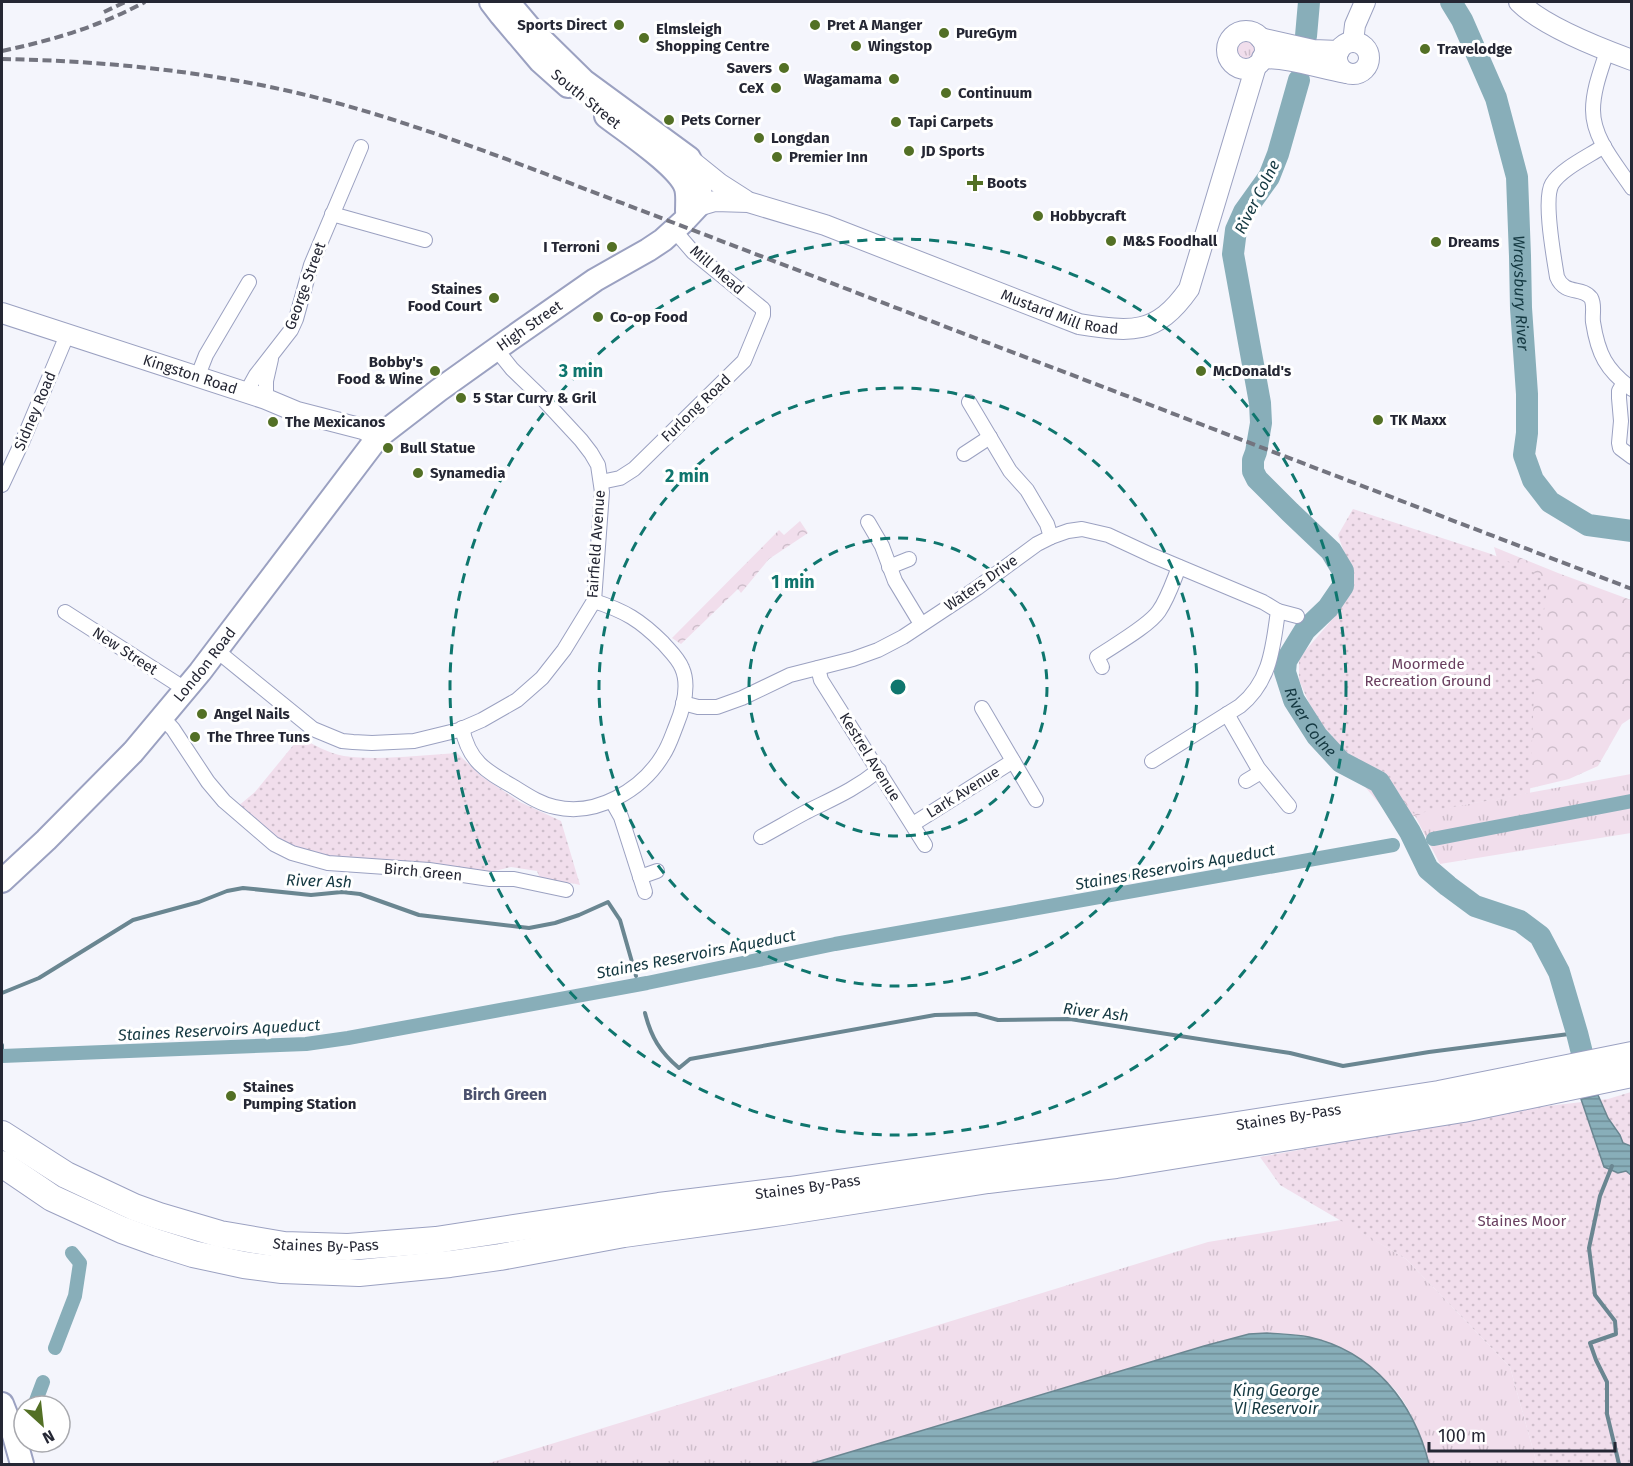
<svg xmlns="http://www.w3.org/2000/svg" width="1633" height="1466" font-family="'Fira Sans',sans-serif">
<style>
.grass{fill:url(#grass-tufts)}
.forest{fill:url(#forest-crowns)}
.park{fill:url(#park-dots)}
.water{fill:url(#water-rules);stroke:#6a8691;stroke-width:1.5}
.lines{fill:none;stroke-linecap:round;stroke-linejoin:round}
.stream{stroke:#6a8691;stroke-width:4}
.canal{stroke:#88aeb9;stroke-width:14}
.river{stroke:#88aeb9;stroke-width:22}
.street-casing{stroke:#9ba1c1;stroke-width:16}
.secondary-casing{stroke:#9ba1c1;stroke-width:22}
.primary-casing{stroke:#9ba1c1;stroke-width:26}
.highway-casing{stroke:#9ba1c1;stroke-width:28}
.street{stroke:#fff;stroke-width:14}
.secondary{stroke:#fff;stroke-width:20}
.primary{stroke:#fff;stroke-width:22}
.highway{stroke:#fff;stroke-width:26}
.rail{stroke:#73747f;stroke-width:4;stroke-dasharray:9 4.5;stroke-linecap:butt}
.ring{fill:none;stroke:#0f766e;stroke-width:3;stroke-dasharray:10 8}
.poi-dot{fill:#537025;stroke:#fff;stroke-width:2}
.labels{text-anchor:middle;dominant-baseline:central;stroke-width:6;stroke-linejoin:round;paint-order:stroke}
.poi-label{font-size:15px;font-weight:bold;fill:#252734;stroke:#fff;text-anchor:start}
.street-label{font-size:15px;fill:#252734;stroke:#fff}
.park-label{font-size:15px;fill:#6a4060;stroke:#fff}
.water-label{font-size:16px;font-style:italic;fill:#143841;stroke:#fff}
.neighbourhood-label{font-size:16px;font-weight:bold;fill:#4b516d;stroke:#fff}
.centre{fill:#0f766e;stroke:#fff;stroke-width:3}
.ring-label{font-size:18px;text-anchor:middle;font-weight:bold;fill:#0f766e;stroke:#fff;stroke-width:6;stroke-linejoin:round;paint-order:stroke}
</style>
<defs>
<pattern id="grass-tufts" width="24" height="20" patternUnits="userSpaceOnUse" patternTransform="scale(1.5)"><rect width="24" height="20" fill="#f1deec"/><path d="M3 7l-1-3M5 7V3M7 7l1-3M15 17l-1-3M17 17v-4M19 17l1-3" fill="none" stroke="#cebecb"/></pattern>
<pattern id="forest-crowns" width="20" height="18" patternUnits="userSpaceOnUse" patternTransform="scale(1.5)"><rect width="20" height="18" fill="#f1deec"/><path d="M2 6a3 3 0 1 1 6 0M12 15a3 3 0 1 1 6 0" fill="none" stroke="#cebecb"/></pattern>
<pattern id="park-dots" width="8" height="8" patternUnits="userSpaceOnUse" patternTransform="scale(1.5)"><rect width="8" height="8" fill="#f1deec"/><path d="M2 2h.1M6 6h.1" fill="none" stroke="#cebecb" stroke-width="1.8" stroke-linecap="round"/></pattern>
<pattern id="water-rules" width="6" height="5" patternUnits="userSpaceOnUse" patternTransform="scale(1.5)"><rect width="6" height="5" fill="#88aeb9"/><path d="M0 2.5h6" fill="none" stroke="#6f8e97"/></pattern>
</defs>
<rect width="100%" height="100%" fill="#f4f5fc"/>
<g class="grass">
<circle cx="1247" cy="50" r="11"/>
<path d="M1631,774V833L1440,864L1414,814Z"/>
<path d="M1341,1220L1406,1259L1510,1367L1537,1464H1429C1423,1440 1408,1399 1388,1383C1376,1373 1359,1366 1345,1357C1326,1346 1312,1336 1290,1334C1258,1331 1235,1338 1204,1346L810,1464H486L1208,1242Z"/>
</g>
<g class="forest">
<path d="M800,521L808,533L769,559L741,593L738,589L681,644L672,638L779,530L784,535Z"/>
<path d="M1494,547L1558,573L1631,600V718L1622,724L1598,766L1569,779L1394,821L1327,742L1338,730L1527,672Z"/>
</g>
<g class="park">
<path d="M1353,509L1491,554L1549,579L1535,667L1530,793L1414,814L1386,773L1345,749L1316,719L1299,680V658L1337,614L1351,572L1338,535Z"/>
<path d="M300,737C314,745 328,753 344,756C380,761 420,755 457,753L481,776L520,802L561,821L580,885C566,881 554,884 541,881L537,871L511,867L486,873L329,858L290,846L270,835L237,807L255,792Z"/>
<path d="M1631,1092V1464H1537L1510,1367L1406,1259L1280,1185L1260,1157L1522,1109L1608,1099Z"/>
</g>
<g class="water">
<path d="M1598,1095L1608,1118L1620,1135L1623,1143L1631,1146V1175L1626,1171L1618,1173L1604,1167L1581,1099Z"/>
<path d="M1267,1333C1281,1334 1295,1334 1309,1337C1373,1351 1414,1403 1429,1464H810L1204,1346L1249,1334Z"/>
</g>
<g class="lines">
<g class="stream">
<path d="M2,993L39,978L133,920L199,902L227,891L243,888L311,895L342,892L360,894L419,915L529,928L555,923L579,915L608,902L620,920L636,976"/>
<path d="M645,1013C651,1037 660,1052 679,1068L690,1059L935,1015L976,1014L998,1020L1070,1019L1290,1053L1343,1066L1429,1052L1577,1033"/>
<path d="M2,1045V1056"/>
<path d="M1612,1166L1600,1196L1589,1248L1595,1295L1615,1321L1616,1334L1590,1343L1596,1360L1607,1382V1414L1619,1464"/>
</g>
<g class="canal">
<path d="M1433,839L1632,801"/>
<path d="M2,1056L306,1044L348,1038L647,983L835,944L1393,845"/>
<path d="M55,1348L75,1296L80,1263L72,1253"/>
<path d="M34,1406L43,1382"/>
</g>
<g class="river">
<path id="s1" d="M1451,2L1462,20L1496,98L1517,177L1520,256L1521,308L1527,394V433L1524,455L1533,480L1550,502L1588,525L1632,531"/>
<path d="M1306,36L1309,2"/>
<path id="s2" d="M1299,80L1278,154L1269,177L1244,212L1236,230L1233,254L1260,403L1261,423L1256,452L1253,460V471L1257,479L1290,512L1331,551L1343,571V586L1328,608L1305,630L1286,661L1285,672L1294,700L1317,736L1341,762L1379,782L1410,832L1428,869L1448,886L1475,906L1520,921L1540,936L1559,972L1577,1033L1589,1081"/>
</g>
<g class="street-casing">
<g id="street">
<path d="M1607,51C1601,70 1593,90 1593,110C1593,139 1616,164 1632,188"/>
<path d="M1604,146C1589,156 1561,169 1552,184C1543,199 1554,258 1557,277C1565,296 1582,286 1591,298C1595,305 1592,314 1593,322C1598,354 1606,370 1632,389"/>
<path d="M332,214L425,240"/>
<path d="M197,378L206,355L249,282"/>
<path d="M1623,384L1619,391V398L1621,421L1619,443L1620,448L1632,457"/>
<path d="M246,393L256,375L291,330L296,319L311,265L361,147"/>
<path d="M266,399V381L271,359"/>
<path d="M969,402L1010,471L1027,490L1047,524L1051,537"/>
<path d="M964,454L990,437"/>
<path d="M601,482L620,478L634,469L744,361L763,315V309L693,252L674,230"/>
<path d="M2,485L23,440L67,335"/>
<path d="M868,522L882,546L895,581L921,624"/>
<path d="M889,567L909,559"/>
<path d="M1278,611L1297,616"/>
<path d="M65,612L185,689"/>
<path d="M216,650L313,729L342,741L353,742L372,743L414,741L459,730L482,720L517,700L542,678L564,650L594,601L602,492L598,465L591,453L581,440L543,399L512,369L496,349"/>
<path d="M1102,667L1097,657C1113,646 1149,626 1159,611C1168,598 1173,582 1179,567"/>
<path d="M818,668L821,680L925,845"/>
<path d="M683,703L698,707H717L742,698L790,675L853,659L878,650L903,637L977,588L1037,544L1051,537L1068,531L1082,529L1108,535L1151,555L1263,602L1278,611C1273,646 1271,681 1240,706L1152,761"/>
<path d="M982,708L1036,800"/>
<path d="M1227,714L1258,768L1289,806"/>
<path d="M162,717L173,729L208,782L224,801L274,844L292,853L328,863L429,870L490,879H514L566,890"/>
<path d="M462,728C469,762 486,771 514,787C527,795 540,804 555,807C596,817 642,790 663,755C669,746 672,736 676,726C683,709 690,686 682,668C678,658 670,651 663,643C640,620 625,611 594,601"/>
<path d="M1246,781L1261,772"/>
<path d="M612,801L621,817L645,892"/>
<path d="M913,824L1013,761"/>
<path d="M761,837C776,829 791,820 806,812C834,798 854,790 879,770"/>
<path d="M640,877L657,871"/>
</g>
</g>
<g class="secondary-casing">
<g id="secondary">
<path d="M1519,2C1543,26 1599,48 1632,60"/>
<circle cx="1246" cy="50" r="19"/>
<path d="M1260,38L1313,50L1339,51"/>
<path d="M1353,42L1355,25L1365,2"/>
<circle cx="1353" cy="58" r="16"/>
<path d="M1262,58C1291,58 1318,68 1346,73"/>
<path d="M689,159L720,184L745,200"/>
<path id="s3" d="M698,206L715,201L748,202L825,225L1079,324C1131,332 1156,336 1189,289L1256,66"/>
<path id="s4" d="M2,313L266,399L297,412L363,429L378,437"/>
</g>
</g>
<g class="primary-casing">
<g id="primary">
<path d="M491,2L501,15L540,61L568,86"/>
<path d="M606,116C625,131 679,166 686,188C688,195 687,204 687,211"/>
<path id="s5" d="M2,881L46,840L133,752L200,672L378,437L439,390L509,340L595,280L648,250L663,240L684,221L698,206L701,198L699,179L689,158L584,81L530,28L508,2"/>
<path d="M2,1404L13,1432L22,1464"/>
</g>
</g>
<g class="highway-casing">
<g id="highway">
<path id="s6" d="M2,1134L66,1175L134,1207L159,1216L220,1234L284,1245L348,1247L436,1240L659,1206L790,1190L1218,1128L1439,1094L1632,1055"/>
<path d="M2,1164L52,1198L122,1230L158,1243L193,1254L244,1265L282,1270L359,1273L450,1264L500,1257L624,1234L782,1212L988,1180L1116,1165L1463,1109L1632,1074"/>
</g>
</g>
<use href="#street" class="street"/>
<use href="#secondary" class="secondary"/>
<use href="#primary" class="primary"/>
<use href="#highway" class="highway"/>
<g class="rail">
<path d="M104,12L125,2"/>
<path d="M2,51C53,40 98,27 145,2"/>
<path d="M2,59C109,61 217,72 322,99C398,119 472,146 546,174L1632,589"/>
</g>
</g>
<g class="ring">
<circle cx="898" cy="687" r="149"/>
<circle cx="898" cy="687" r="299"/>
<circle cx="898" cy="687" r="448"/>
</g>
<g class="poi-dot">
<circle cx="619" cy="25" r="6"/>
<circle cx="815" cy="25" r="6"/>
<circle cx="944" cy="33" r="6"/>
<circle cx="644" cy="38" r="6"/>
<circle cx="856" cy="46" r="6"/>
<circle cx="1425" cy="49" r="6"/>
<circle cx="784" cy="68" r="6"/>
<circle cx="894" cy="79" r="6"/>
<circle cx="776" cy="88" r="6"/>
<circle cx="946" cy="93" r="6"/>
<circle cx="669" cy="120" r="6"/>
<circle cx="896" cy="122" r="6"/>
<circle cx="759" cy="138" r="6"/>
<circle cx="909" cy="151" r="6"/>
<circle cx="777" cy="157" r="6"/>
<path d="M972 174h6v6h6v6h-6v6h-6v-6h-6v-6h6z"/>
<circle cx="1038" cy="216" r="6"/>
<circle cx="1111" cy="241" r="6"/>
<circle cx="1436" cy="242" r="6"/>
<circle cx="612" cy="247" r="6"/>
<circle cx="494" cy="298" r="6"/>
<circle cx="598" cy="317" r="6"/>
<circle cx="435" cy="371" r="6"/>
<circle cx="1201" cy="371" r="6"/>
<circle cx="461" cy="398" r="6"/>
<circle cx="1378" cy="420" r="6"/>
<circle cx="273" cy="422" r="6"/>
<circle cx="388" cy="448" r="6"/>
<circle cx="418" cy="473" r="6"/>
<circle cx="202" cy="714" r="6"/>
<circle cx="195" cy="737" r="6"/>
<circle cx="231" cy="1096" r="6"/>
</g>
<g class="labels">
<g class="poi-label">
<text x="607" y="25" text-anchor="end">Sports Direct</text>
<text x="827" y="25">Pret A Manger</text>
<text x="656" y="29">Elmsleigh<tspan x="656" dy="17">Shopping Centre</tspan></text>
<text x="956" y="33">PureGym</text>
<text x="868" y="46">Wingstop</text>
<text x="1437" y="49">Travelodge</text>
<text x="772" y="68" text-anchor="end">Savers</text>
<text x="882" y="79" text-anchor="end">Wagamama</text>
<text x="764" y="88" text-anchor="end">CeX</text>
<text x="958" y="93">Continuum</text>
<text x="681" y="120">Pets Corner</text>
<text x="908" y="122">Tapi Carpets</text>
<text x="771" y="138">Longdan</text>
<text x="921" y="151">JD Sports</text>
<text x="789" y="157">Premier Inn</text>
<text x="987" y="183">Boots</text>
<text x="1050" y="216">Hobbycraft</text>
<text x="1123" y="241">M&amp;S Foodhall</text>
<text x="1448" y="242">Dreams</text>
<text x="600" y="247" text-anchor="end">I Terroni</text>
<text x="482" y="289" text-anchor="end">Staines<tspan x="482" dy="17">Food Court</tspan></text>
<text x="610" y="317">Co-op Food</text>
<text x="423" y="362" text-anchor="end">Bobby's<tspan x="423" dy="17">Food &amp; Wine</tspan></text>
<text x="1213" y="371">McDonald's</text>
<text x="473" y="398">5 Star Curry &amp; Gril</text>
<text x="1390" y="420">TK Maxx</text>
<text x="285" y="422">The Mexicanos</text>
<text x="400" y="448">Bull Statue</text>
<text x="430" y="473">Synamedia</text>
<text x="214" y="714">Angel Nails</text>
<text x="207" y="737">The Three Tuns</text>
<text x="243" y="1087">Staines<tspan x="243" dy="17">Pumping Station</tspan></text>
</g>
<g class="street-label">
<text transform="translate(586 99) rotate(39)">South Street</text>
<text transform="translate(717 270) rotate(41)">Mill Mead</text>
<text transform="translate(305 286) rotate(-70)">George Street</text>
<text stroke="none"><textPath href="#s3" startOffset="382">Mustard Mill Road</textPath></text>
<text stroke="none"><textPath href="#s5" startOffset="771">High Street</textPath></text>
<text stroke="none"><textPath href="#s4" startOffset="198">Kingston Road</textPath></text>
<text transform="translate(696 408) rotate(-44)">Furlong Road</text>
<text transform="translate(35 411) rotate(-67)">Sidney Road</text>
<text transform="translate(596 544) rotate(-86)">Fairfield Avenue</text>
<text transform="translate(981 583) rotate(-35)">Waters Drive</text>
<text transform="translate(125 651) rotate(33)">New Street</text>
<text stroke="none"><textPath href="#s5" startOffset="297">London Road</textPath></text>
<text transform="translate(870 757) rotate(58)">Kestrel Avenue</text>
<text transform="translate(963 792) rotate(-32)">Lark Avenue</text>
<text transform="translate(423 872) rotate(5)">Birch Green</text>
<text stroke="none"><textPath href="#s6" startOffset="1320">Staines By-Pass</textPath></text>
<text stroke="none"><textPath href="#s6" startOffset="834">Staines By-Pass</textPath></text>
<text stroke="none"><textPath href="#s6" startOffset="348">Staines By-Pass</textPath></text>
</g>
<g class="park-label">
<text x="1428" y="664">Moormede<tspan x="1428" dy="17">Recreation Ground</tspan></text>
<text x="1522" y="1221">Staines Moor</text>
</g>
<g class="water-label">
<text transform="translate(1257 197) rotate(-63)">River Colne</text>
<text stroke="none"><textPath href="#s1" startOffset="304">Wraysbury River</textPath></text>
<text stroke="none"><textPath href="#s2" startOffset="722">River Colne</textPath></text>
<text transform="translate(1175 867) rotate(-10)">Staines Reservoirs Aqueduct</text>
<text transform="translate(319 881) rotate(2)">River Ash</text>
<text transform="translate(696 954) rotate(-11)">Staines Reservoirs Aqueduct</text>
<text transform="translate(1096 1012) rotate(7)">River Ash</text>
<text transform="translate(219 1030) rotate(-3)">Staines Reservoirs Aqueduct</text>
<text x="1276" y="1390">King George<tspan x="1276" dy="18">VI Reservoir</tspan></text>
</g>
<g class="neighbourhood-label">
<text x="505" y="1094">Birch Green</text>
</g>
</g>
<circle cx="898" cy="687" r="9" class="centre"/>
<g class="ring-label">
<text x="581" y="377">3 min</text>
<text x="687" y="482">2 min</text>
<text x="793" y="588">1 min</text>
</g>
<rect width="1633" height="1466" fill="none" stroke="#252734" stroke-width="6"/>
<g transform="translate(42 1424) rotate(153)"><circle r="28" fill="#ffffff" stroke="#a8a9ae" stroke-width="1.5"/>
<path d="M0-4.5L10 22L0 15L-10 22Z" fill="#537025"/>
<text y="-9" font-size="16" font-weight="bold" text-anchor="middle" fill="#252734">N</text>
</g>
<path d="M1429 1442v9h186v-9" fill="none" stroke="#252734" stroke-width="3"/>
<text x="1438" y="1442" font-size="18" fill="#252734" stroke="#ffffff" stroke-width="4.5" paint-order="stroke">100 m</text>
</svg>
